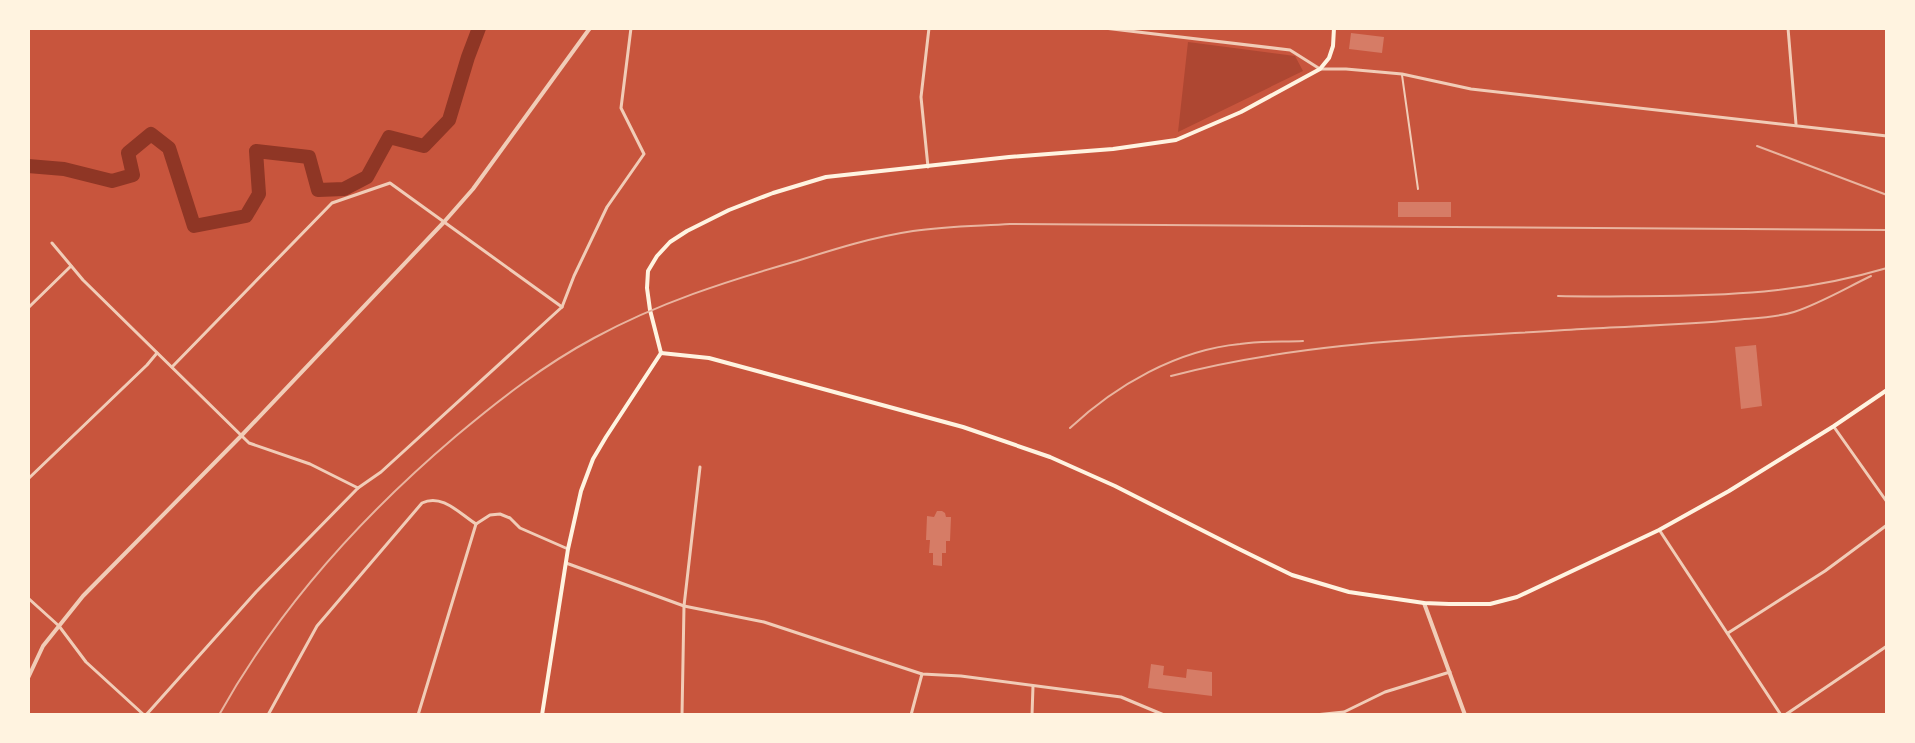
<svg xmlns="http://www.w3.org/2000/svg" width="1915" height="743" font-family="'DM Sans',sans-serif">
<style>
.green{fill:#ae4732}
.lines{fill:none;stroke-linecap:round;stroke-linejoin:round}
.river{stroke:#8f3625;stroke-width:14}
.building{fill:#d67c66}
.service{stroke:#f1ccb7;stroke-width:2}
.minor{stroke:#f1ccb7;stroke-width:3}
.tertiary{stroke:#f1ccb7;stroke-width:4}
.secondary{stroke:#fff3e0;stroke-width:4}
.rail{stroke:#e9b49f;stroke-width:2}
</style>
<rect width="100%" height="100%" fill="#c8553d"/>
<path class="green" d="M1188,42L1295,56L1303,71L1178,132Z"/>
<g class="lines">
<path class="river" d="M28,166L64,169L112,181L133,175L128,153L151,134L169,148L194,226L246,216L259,194L256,151L309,157L318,190L344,189L367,177L389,137L424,146L449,120L468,57L479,28"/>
</g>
<g class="building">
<path d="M1351,33L1384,37L1382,53L1349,49Z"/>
<rect x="1398" y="202" width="53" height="15"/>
<path d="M1756,345L1762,406L1741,409L1735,347Z"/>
<path d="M937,511H942L945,513L946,517H951L950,541H946V553H942V566L933,565V553H929L930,540H926L927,516L934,517Z"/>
<path d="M1151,664L1164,666L1163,675L1186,678L1187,669L1212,672V696L1148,688Z"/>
</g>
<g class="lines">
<path class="service" d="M1402,75L1418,189"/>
<g class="minor">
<path d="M1104,28L1290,50L1320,69H1346L1402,74L1471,89L1887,136"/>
<path d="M1788,28L1796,124"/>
<path d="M928,167L921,97L929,28"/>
<path d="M52,243L83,280L249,443L310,464L358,488"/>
<path d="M28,308L71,266"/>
<path d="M172,367L332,203L390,183L562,307"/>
<path d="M1834,427L1887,502"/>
<path d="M28,479L147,365L157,353"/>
<path d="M476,524L490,515L500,514L510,518L520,528L568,549"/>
<path d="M1660,531L1781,715"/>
<path d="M566,563L684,606L764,622L922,674L961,676L1121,697L1164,715"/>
<path d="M28,598L59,626L86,662L144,715"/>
<path d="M1728,633L1825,571L1887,525"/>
<path d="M146,715L256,592L358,488L381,472L562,307L574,276L607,207L644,154L621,108L631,28"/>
<path d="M268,715L317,626L422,503C442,493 460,514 476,524"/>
<path d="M418,715L476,524"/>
<path d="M682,715L684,606L700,467"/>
<path d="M911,715L922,674"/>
<path d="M1032,715L1033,686"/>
<path d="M1315,715L1344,712L1385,692L1450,672"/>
<path d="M1785,715L1887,646"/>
</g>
<g class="tertiary">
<path d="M1424,603L1465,715"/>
<path d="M28,678L43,646L83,596L241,436L444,222L473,189L590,28"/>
</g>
<g class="secondary">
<path d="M661,353L709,358L963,427L1050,457L1115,486L1239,549L1292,575L1349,592L1424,603L1449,604H1490L1517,597L1659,530L1729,491L1834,426L1887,390"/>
<path d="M661,353L650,310L647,288L648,271L657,256L670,242L687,231L729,210L773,193L826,177L1009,157L1113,149L1176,140L1241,112L1320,69L1329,58L1333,46L1334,28"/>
<path d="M542,715L568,549L581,491L593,459L606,437L661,353"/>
</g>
<g class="rail">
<path d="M1757,146L1887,195"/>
<path d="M1558,296C1593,297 1627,296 1662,296C1743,295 1809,291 1887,268"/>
<path d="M1171,376C1304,341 1446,338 1582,329C1632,326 1683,325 1734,320C1754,318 1775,318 1794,312C1821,303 1846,288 1871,276"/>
<path d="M1070,428C1116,385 1177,350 1240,344C1261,341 1282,342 1303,341"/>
<path d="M219,715C279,607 363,515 456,436C500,399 544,365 594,338C658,303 727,281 797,261C835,249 873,237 913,231C945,226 978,226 1010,224L1887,230"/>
</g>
</g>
<rect width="1915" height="743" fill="none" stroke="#fff3e0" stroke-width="60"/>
</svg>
